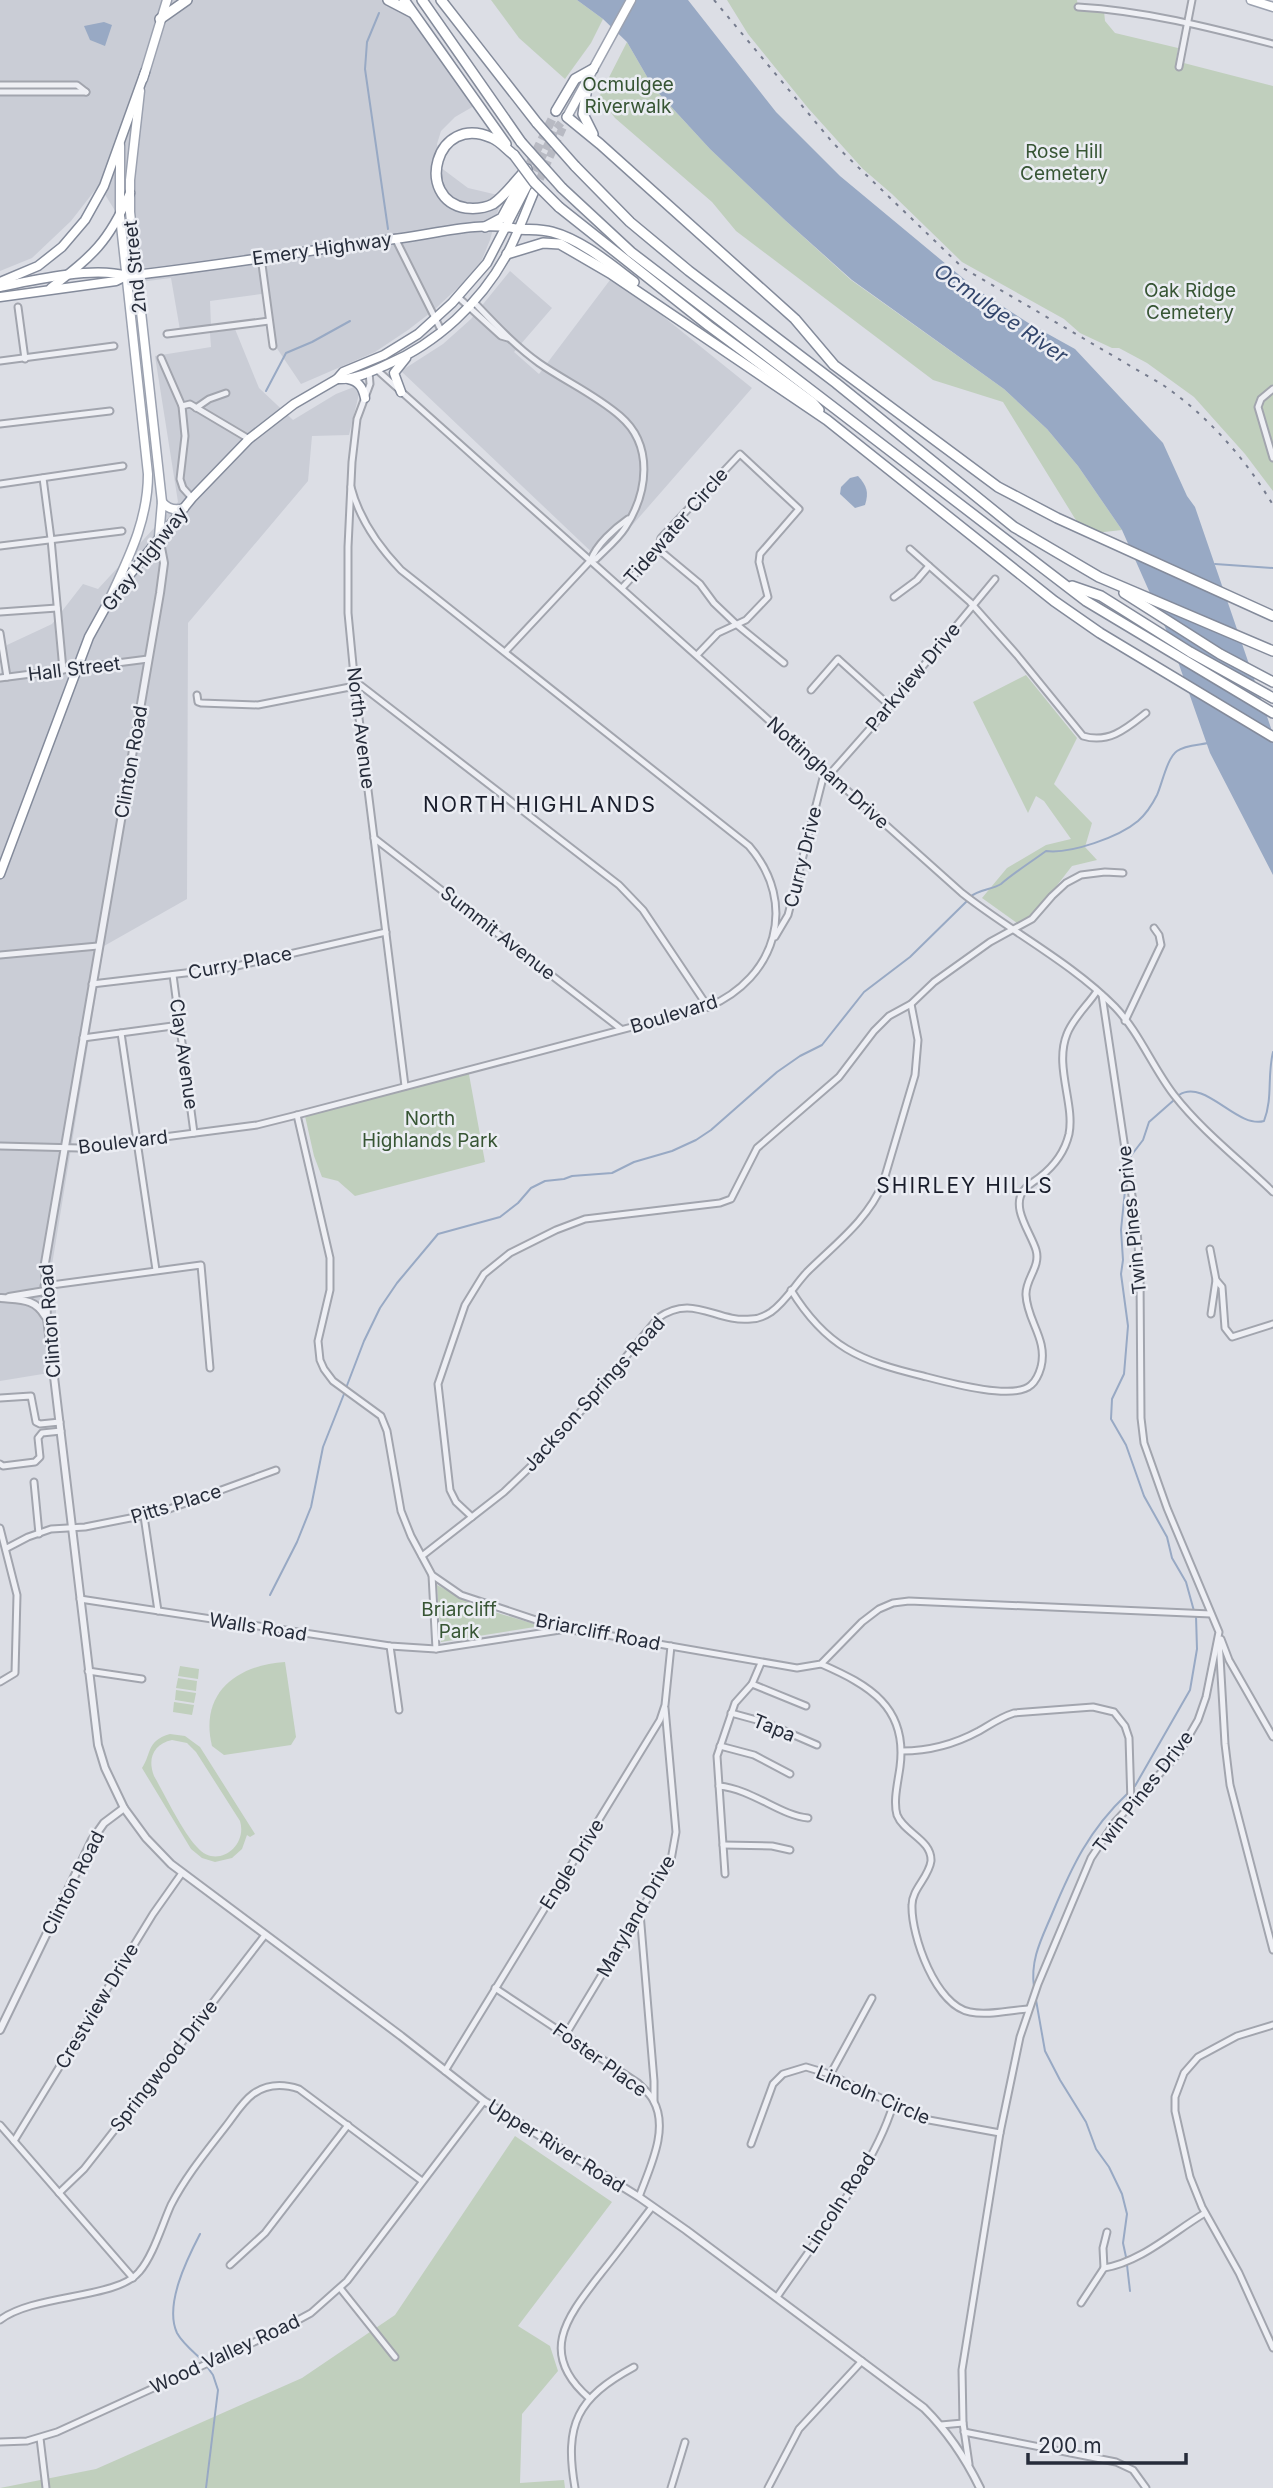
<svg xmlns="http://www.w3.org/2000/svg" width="1273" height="2488" font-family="Inter,sans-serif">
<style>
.built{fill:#cacdd6}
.green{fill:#c0cfbd;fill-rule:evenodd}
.water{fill:#98a9c4}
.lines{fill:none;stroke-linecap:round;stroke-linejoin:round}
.stream{stroke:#98a9c4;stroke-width:2}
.trunk-tunnel{stroke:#b8bac3;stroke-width:8;stroke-dasharray:8 4;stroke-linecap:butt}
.motorway-tunnel{stroke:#b8bac3;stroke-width:9;stroke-dasharray:9 4.5;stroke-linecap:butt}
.minor-casing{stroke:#a2a5ae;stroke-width:9}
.tertiary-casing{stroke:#a2a5ae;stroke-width:10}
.primary-casing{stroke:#9ca2b0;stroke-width:11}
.trunk-casing{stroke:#848b9b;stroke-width:11}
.motorway-casing{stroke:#848b9b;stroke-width:12}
.minor{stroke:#eeeff4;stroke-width:5}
.tertiary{stroke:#eeeff4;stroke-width:6}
.primary{stroke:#fff;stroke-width:8}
.trunk{stroke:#fff;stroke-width:8}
.motorway{stroke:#fff;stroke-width:9}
.rail{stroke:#767c8e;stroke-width:2;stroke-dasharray:3.5 7;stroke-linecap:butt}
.motorway-bridge-casing{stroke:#848b9b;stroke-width:12;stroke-linecap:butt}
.motorway-bridge{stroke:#fff;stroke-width:9}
.labels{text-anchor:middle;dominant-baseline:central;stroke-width:5;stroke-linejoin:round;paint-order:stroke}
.park-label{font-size:19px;fill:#375534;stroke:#ebedf3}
.street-label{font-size:19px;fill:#262c3a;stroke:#ebedf3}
.water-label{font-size:21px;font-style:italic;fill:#33466c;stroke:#ebedf3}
.neighbourhood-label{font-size:21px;letter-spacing:2px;fill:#191d2b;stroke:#ebedf3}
</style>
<rect width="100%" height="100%" fill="#dcdee5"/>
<g class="built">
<path d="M0,0H411L446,48L481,102L455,117L441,131L437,144L440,167L468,188L502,196L490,240L481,262L465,281L434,310L408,330L375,352L301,384L276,347L268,293L210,301L211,326L180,330L171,278L140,282L134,241L99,185L71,221L32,258L0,271Z"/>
<path d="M510,271L552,308L514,352L539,374L613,276L752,388L601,561L401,371L443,344L471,319Z"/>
<path d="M235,329L259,388L293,420L336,394L354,387L359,394L349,435L312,436L308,481L188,623L187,899L104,946L52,1265L61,1371L0,1381V680L7,645L52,624L83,584L98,589L178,502L155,356L211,347L210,333Z"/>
</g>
<g class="green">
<path d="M491,0H577L603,19L591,43L565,79L519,38Z"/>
<path d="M727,0H1077L1078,7L1104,11L1105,21L1115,33L1178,48L1176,61L1273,86V491L1245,454L1194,397L1147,363L1119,348H1112L1080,333L1064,319L962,262L892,194L863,169L808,108L748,34Z"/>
<path d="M627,42L653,87L710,149L786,221L851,280L1004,389L1047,429L1078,466L1122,530L1086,534L1074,517L1003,402L933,380L736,231L712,202L615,118L599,97Z"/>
<path d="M1026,675L1077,738L1054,784L1092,823L1085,847L1097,860L1072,866L1024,928L982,898L1007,868L1046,845L1071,839L1044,801L1036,796L1028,813L973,702Z"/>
<path d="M468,1069L485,1162L355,1196L338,1181L322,1177L314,1156L305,1116Z"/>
<path d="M437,1585L481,1608L541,1626L441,1642Z"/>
<path d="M285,1662L296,1737L291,1745L224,1755L212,1746C199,1693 237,1665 285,1662Z"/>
<path d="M180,1666L199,1669L198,1679L178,1676Z"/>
<path d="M178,1678L197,1681L196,1691L176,1688Z"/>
<path d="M176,1690L196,1693L194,1703L175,1700Z"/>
<path d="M174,1702L194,1705L192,1715L173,1712Z"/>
<path d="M170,1734L185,1736L200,1747L255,1834L250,1837L247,1835L242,1849L232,1858L215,1862L202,1858L191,1849L142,1768C152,1753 146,1741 170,1734ZM172,1740L187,1743L196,1752L240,1821C248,1847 216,1870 197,1847C182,1831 165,1795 154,1776C147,1758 154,1744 172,1740Z"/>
<path d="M515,2136L612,2202L518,2326L550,2346L558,2371L522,2414L520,2483L564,2480L565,2488H0L96,2469L302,2378L395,2315Z"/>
</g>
<g class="water">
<path d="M577,0H688L776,112L840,176L976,289L1030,324L1075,349L1163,443L1187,496L1195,507L1273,734V875L1210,753L1169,636L1122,530L1078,466L1047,429L1004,389L852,280L786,221L710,149L653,87L627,42L603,19Z"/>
<path d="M104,22L112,25L105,46L90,40L84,26Z"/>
<path d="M858,476C867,486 869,492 865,505L855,508L840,494L841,487L850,478Z"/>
</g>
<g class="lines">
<g class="stream">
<path d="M379,13L367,42L365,69L388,229"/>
<path d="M266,391L286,353L312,342L350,321"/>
<path d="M1215,564L1273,568"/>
<path d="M970,897C979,889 992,890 1001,884C1015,872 1031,862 1046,851C1071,854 1119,837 1138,821C1146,814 1152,805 1157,795C1162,784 1167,758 1177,751C1185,745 1199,745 1208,743"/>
<path d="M1179,1095C1205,1078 1237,1129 1264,1121C1273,1098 1267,1076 1273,1052"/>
<path d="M1130,1157L1143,1140L1149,1122L1174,1100"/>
<path d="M1124,1162L1126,1180L1121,1230L1123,1260L1121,1274L1128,1326L1124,1374L1112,1399L1111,1419L1126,1445L1144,1496L1167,1537L1172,1558L1186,1582L1194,1611"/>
<path d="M346,1388L364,1341L380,1308L397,1283L438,1234L500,1217L518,1203L531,1188L545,1181L564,1179L572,1176L612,1173L634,1162L672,1151L696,1140L711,1130L777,1072L800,1056L822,1045L864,992L910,957L967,901"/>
<path d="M270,1595L297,1542L311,1507L323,1447L344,1394"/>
<path d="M1135,1786L1190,1690L1197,1649L1196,1616"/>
<path d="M1034,1987C1030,1959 1042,1938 1052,1914C1072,1866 1089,1830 1127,1794"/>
<path d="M1036,2000L1045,2051L1060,2080L1086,2122L1096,2149L1109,2167L1122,2194L1127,2214L1123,2243L1126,2257"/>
<path d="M200,2234C187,2259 164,2305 177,2333C183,2344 195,2353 203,2361"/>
<path d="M1127,2265L1130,2291"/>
<path d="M206,2488L218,2390L213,2375L208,2368"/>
</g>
<g class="trunk-tunnel">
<path d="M530,182L555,130L561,123"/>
<path d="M535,190L564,125"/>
</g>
<path class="motorway-tunnel" d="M524,176L556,111"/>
<g class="minor-casing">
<g id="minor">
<path d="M1078,7C1145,11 1208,27 1273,44"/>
<path d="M1179,67L1192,0"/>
<path d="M0,85H77L86,92"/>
<path d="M0,92H86"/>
<path d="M395,238L442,332"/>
<path d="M261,257L273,346"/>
<path d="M458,297L501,336L508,338"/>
<path d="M473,301C494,323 514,345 539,363C565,381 596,395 620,416C654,445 648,493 625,528C618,539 606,549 596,559L591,560"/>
<path d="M18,307L25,359"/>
<path d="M167,334L269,321"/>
<path d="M161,358L182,406L185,436L180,479L183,488L192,498"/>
<path d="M0,361L114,346"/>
<path d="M376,369L962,893C1010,931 1072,963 1115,1007C1139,1032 1153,1068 1174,1095C1202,1131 1240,1160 1273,1192"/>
<path d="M369,372L370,384L357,419L352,462L348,547V613L355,686L405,1086"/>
<path d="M1273,389L1261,399L1258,407L1273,458"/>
<path d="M182,406L190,404L249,439"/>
<path d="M196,408L209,399L226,393"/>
<path d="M0,424L110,411"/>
<path d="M43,478L51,539L63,670"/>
<path d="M0,484L123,466"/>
<path d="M0,546L122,531"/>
<path d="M658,549L700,584L714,603L736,624L784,663"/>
<path d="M910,549L970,602L1017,655L1083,736C1109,744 1127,728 1146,713"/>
<path d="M622,588L658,549L661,538L740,454L799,509L760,554L759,562L768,597L746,620L718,633L697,655"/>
<path d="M894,597L917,580L929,566"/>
<path d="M0,612L57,608"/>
<path d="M0,633L7,677"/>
<path d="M505,652L591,560C596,545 615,528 628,519"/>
<path d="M0,678L148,659"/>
<path d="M355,681L619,885L643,910L708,1007"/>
<path d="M811,690L838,659L890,706"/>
<path d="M197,695L198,702L201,703L258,705L355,686"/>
<path d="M829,775L890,706L995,579"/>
<path d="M374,838L621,1029"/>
<path d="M775,937L788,915L825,770"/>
<path d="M0,955L98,946"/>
<path d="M173,975L194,1133"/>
<path d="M92,984L228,968L386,932"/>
<path d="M1125,1021L1161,945L1159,935L1154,928"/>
<path d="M121,1033L156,1270"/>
<path d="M83,1038L180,1025"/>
<path d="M297,1115L330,1258V1290L318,1341L320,1360L324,1369L333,1381L381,1416L387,1431L401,1511L411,1536L432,1575L461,1595L563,1629L601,1634L797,1668L821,1664L862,1622L879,1609L893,1603L909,1601L1211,1614"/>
<path d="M0,1146L79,1148L257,1125L297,1115L708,1007C776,978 799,904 749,846L401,570C379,547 359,518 351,487"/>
<path d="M1210,1249L1216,1280L1222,1287L1225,1328L1232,1337L1273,1324"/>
<path d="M44,1286L201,1265L210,1368"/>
<path d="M791,1290C826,1347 860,1361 923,1376C946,1382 1014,1401 1031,1385C1037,1380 1039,1374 1041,1367C1048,1339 1027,1321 1026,1295C1025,1279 1041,1267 1036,1250C1031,1233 1010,1207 1024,1190C1028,1185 1035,1181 1040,1177C1054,1166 1065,1151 1069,1134C1075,1104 1054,1066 1067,1034C1073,1018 1088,1005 1097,991"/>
<path d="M1211,1314L1216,1280"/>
<path d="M0,1398L31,1396L36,1422L40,1424L60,1422"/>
<path d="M0,1464L3,1466L35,1462L40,1457L38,1438L42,1433L61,1431"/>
<path d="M34,1482L39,1534"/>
<path d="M144,1516L158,1611"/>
<path d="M472,1517L456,1502L450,1490L438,1384L465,1305L484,1274L510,1253L556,1230L585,1219L720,1203L731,1199L757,1148L839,1077L874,1031L889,1016L911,1004L934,982L990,942L1032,919L1052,896L1066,883L1081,875L1105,872L1123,873"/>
<path d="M0,1528L17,1595L15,1673L0,1682"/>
<path d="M7,1548L28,1537L51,1529L85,1527L161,1512L276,1470"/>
<path d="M422,1556L504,1492L552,1446L658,1318C693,1293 716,1323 751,1319C758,1319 765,1316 771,1312C785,1302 795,1285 807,1272C834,1245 868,1220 883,1183L915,1075L918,1040L911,1004"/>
<path d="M432,1575L436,1649"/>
<path d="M80,1599L390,1646L436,1649L560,1630"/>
<path d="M1219,1639L1225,1744L1230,1785L1273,1950"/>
<path d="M1221,1639L1229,1660L1273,1737"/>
<path d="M390,1646L399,1710"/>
<path d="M821,1664C869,1685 908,1707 900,1767C898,1782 893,1801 897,1815C904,1833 932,1840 931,1861C929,1877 912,1889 912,1905C911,1936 936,2006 970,2012C988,2016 1010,2010 1028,2009"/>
<path d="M88,1671L142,1679"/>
<path d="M752,1684L806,1706"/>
<path d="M731,1713L764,1722L817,1745"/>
<path d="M720,1746L754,1755L790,1774"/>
<path d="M902,1751C929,1751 955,1744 979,1731C991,1724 1001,1717 1014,1713L1093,1707L1114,1712L1125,1726L1129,1738L1131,1803"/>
<path d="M719,1786C752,1789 781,1816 808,1818"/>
<path d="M723,1845L772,1846L790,1850"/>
<path d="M725,1874L717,1756L735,1703L752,1684L761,1663"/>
<path d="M640,1913L654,2081V2101"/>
<path d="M495,1988L638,2083C643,2088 650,2094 653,2100C670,2129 649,2169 639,2197"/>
<path d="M1273,2025L1237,2036L1198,2057L1184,2073L1175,2097V2111L1190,2177L1202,2207L1239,2273L1273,2348"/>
<path d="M566,2034L671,1860L676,1832L665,1708"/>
<path d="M445,2071L660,1720L665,1705L671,1646"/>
<path d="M830,2075L872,1998"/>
<path d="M0,2125L133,2278"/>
<path d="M14,2141L153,1914L182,1873"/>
<path d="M751,2144L773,2084L783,2074L806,2067L826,2073L929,2120L1000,2133"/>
<path d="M59,2193L84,2169L106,2141L265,1935"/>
<path d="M230,2265L265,2233L348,2125"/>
<path d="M1104,2268L1103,2248L1107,2232"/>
<path d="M340,2288L395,2357"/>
<path d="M777,2297C815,2241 874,2168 893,2105"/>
<path d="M1081,2303L1104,2268C1141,2262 1173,2232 1205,2213"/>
<path d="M0,2320C33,2294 117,2299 139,2272C153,2256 162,2225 171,2205C186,2176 206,2152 226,2126C234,2116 242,2102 253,2094C267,2084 284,2084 299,2089L422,2181"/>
<path d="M589,2398C536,2352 569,2315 602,2272C619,2251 635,2229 652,2207"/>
<path d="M941,2425L963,2423"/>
<path d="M964,2432L1116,2462L1133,2470L1146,2488"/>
<path d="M40,2438L46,2488"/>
<path d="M0,2442L27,2441L57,2432L276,2332L311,2313L347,2281L484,2101"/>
<path d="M969,2464L963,2423L962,2370L1000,2133L1020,2037L1038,1984L1091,1858L1115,1822L1179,1753L1198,1720L1206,1697L1219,1632L1167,1508L1144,1443L1141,1418L1140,1275L1137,1229L1102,995"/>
<path d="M575,2488C564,2424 577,2398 634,2367"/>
<path d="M671,2488L685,2442"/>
<path d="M768,2488L799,2429L862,2361"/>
</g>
</g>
<g class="tertiary-casing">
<g id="tertiary">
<path d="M159,537L164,563L160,593L45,1263L47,1318L98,1745L105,1768L124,1808L146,1838L171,1864L401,2036L484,2101L639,2197L686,2230L924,2408C948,2432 965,2457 980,2488"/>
<path d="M9,1297L45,1291"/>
<path d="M1,1298C20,1300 35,1298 45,1316"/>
<path d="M0,2030L92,1840L104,1823L124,1808"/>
</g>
</g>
<g class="primary-casing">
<g id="primary">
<path d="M1251,0L1273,7"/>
<path d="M143,79L167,0"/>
<path d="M140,91L130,180V212L162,502L159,537"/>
<path d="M567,117L631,0"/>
<path d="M162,502C168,509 175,511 184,508"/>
<path d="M111,596C130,555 148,519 148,474L120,216V145"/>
</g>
</g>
<g class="trunk-casing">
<g id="trunk">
<path d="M0,282L38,266L62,247L85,220L104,186L145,72"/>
<path d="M0,287C33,280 95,266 126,276"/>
<path d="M51,288C93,255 108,243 130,193"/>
<path d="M0,297L116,281L126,276C218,266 310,250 402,238C439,233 481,221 518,229"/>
<path d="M337,379C355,380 372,371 388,364C437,343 480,303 506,256C517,236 525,213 534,192"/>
<path d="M348,379C359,381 363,388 365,398"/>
<path d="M401,392L394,373L406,358"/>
<path d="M0,874L89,637L110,599L192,498L249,439L294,404L337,379L343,372L384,355L418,334L452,303L487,263L528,184"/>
</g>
</g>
<g class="motorway-casing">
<g id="motorway">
<path d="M388,0L411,12"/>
<path d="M404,0L506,144"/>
<path d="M422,0L521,142"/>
<path d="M441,0L537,123"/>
<path d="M160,19L187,0"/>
<path d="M588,80L583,114L593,134"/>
<path d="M556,111L575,79L593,69"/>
<path d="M567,117L600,144L795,319L834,365L998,487L1057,518L1273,616"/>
<path d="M514,155C507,150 500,141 492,138C435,112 414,200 466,208C475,209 485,208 493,204C505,196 516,180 527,169"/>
<path d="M575,166L630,222L689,271L836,383L1014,527L1099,577L1273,651"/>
<path d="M562,188L631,252L1086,601L1273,713"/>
<path d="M559,207L709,326L812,402L819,410"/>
<path d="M485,227L502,218L522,181"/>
<path d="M518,229C529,230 541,229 552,232C582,240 610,264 634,282"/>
<path d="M507,254L543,243L560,244L610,273L827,420L1054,601L1100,633L1273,737"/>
<path d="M1072,586L1101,596L1190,652L1273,698"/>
<path d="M1124,593L1220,654L1273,682"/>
</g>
</g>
<use href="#minor" class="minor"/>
<use href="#tertiary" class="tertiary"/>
<use href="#primary" class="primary"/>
<use href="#trunk" class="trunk"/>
<use href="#motorway" class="motorway"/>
<path class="rail" d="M714,0L833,143L963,268L1163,385C1208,416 1245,458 1273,505"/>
<g class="motorway-bridge-casing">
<g id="motorway-bridge">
<path d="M537,123L575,166"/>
<path d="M521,142L562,188"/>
<path d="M514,155L534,182L559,207"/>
</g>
</g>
<use href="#motorway-bridge" class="motorway-bridge"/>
</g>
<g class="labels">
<g class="park-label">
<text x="628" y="84">Ocmulgee<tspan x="628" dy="22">Riverwalk</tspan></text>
<text x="1064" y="151">Rose Hill<tspan x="1064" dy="22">Cemetery</tspan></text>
<text x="1190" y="290">Oak Ridge<tspan x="1190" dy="22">Cemetery</tspan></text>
<text x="430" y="1118">North<tspan x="430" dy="22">Highlands Park</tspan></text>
<text x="459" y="1609">Briarcliff<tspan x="459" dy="22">Park</tspan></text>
</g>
<g class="street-label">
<text transform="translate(322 249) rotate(-8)">Emery Highway</text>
<text transform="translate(135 267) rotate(-96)">2nd Street</text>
<text transform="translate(676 526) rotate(-49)">Tidewater Circle</text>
<text transform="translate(145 559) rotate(-52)">Gray Highway</text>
<text transform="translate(74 669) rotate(-7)">Hall Street</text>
<text transform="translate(913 677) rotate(-50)">Parkview Drive</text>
<text transform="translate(361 728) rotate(83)">North Avenue</text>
<text transform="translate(131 762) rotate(-80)">Clinton Road</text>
<text transform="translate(828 773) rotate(42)">Nottingham Drive</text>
<text transform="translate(803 857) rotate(-76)">Curry Drive</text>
<text transform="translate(498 933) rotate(38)">Summit Avenue</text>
<text transform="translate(240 963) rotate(-11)">Curry Place</text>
<text transform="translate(674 1014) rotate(-17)">Boulevard</text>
<text transform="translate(184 1054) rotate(82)">Clay Avenue</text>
<text transform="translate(123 1142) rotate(-7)">Boulevard</text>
<text transform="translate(1132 1220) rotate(-96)">Twin Pines Drive</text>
<text transform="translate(50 1321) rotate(-94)">Clinton Road</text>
<text transform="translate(594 1394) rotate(-48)">Jackson Springs Road</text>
<text transform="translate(176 1504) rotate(-17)">Pitts Place</text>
<text transform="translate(258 1627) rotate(9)">Walls Road</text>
<text transform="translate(598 1632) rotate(11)">Briarcliff Road</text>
<text transform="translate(774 1728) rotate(22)">Tapa</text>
<text transform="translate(1143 1792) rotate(-52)">Twin Pines Drive</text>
<text transform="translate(572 1864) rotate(-58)">Engle Drive</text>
<text transform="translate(73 1883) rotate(-63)">Clinton Road</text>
<text transform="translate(636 1916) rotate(-60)">Maryland Drive</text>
<text transform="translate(97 2006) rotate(-59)">Crestview Drive</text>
<text transform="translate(600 2060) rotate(36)">Foster Place</text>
<text transform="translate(164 2066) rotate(-52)">Springwood Drive</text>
<text transform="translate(873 2095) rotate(23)">Lincoln Circle</text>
<text transform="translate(556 2146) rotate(32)">Upper River Road</text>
<text transform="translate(839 2203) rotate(-57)">Lincoln Road</text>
<text transform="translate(225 2354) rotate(-25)">Wood Valley Road</text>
</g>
<g class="water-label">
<text transform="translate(1001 313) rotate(35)">Ocmulgee River</text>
</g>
<g class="neighbourhood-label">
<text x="540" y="804">NORTH HIGHLANDS</text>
<text x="965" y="1185">SHIRLEY HILLS</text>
</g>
</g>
<path d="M1028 2453v10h158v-10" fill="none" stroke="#262c3a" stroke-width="3.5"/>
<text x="1038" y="2453" font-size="21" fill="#262c3a" stroke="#ebedf3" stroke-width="5" paint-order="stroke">200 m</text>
</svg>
